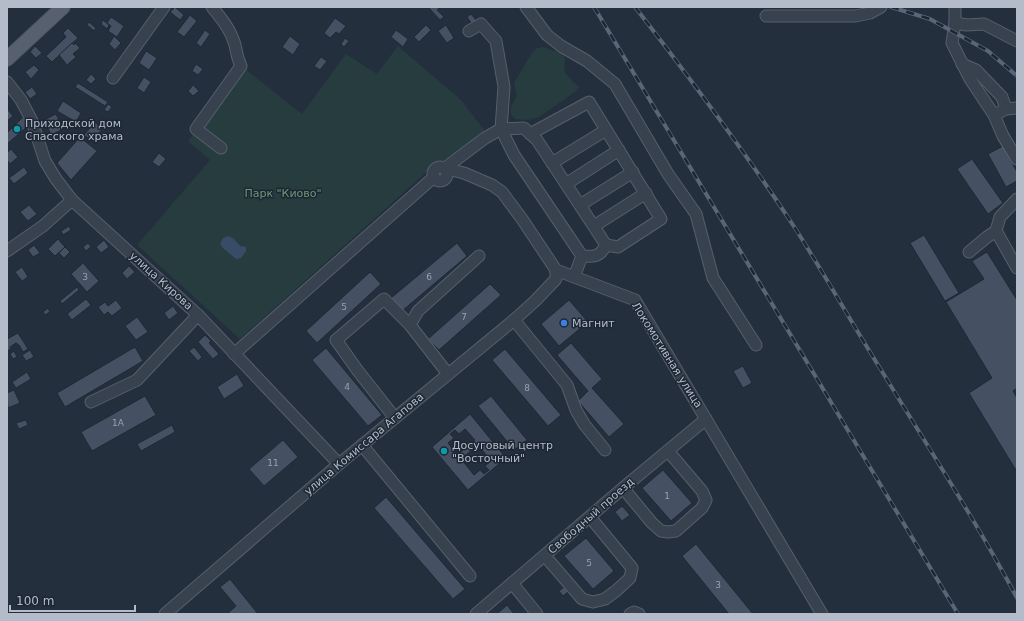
<svg xmlns="http://www.w3.org/2000/svg" width="1024" height="621" font-family="'DejaVu Sans',sans-serif">
<style>
.green{fill:#263c3f}
.water{fill:#394c67}
.building{fill:#455162;stroke:#1f2835;fill-rule:evenodd}
.lines{fill:none;stroke-linecap:round;stroke-linejoin:round}
.minor-casing{stroke:#565f6c;stroke-width:13}
.major-casing{stroke:#414a57;stroke-width:16}
.minor{stroke:#38414e;stroke-width:11}
.major{stroke:#56606e;stroke-width:14}
.rail-casing{stroke:#5a6575;stroke-width:4}
.rail{stroke:#1d2633;stroke-width:2.5;stroke-dasharray:8;stroke-linecap:butt}
.culture-dot{fill:#0f9aa8;stroke:#1d2633;stroke-width:1.5}
.shop-dot{fill:#3f7fe0;stroke:#1d2633;stroke-width:1.5}
.labels{text-anchor:middle;dominant-baseline:central;stroke-width:3;stroke-linejoin:round;paint-order:stroke}
.number-label{font-size:9px;fill:#98a1af}
.poi-label{font-size:11px;fill:#b4bcc9;stroke:#1d2633;text-anchor:start}
.park-label{font-size:11px;fill:#6b9a76;stroke:#1d2633}
.street-label{font-size:11px;fill:#b4bcc9;stroke:#1d2633}
</style>
<rect width="100%" height="100%" fill="#242f3e"/>
<g class="green">
<path d="M398,46L461,100L484,130L465,146L430,169L240,339L137,245L210,160L188,141L245,69L302,114L346,54L377,74Z"/>
<path d="M543,47L564,54C566,61 565,61 564,67C564,75 574,82 579,87L575,92L539,117L526,120L515,119C506,109 512,107 517,96L514,83L532,53L537,48Z"/>
</g>
<path class="water" d="M228,236L234,239L240,246L246,247V251L241,258L236,259L224,249L220,244L223,238Z"/>
<g class="building">
<path d="M175,7L184,15L180,20L170,12Z"/>
<path d="M428,7H438L439,9L437,10L444,17L440,20Z"/>
<path d="M471,14L477,21L472,24L467,17Z"/>
<path d="M190,15L197,21L184,37L177,32Z"/>
<path d="M111,17L124,26L117,37L108,31L111,26L107,23Z"/>
<path d="M335,18L346,26L339,34L336,32L330,38L324,33Z"/>
<path d="M103,20L109,25L107,29L101,24Z"/>
<path d="M89,22L96,28L94,31L87,25Z"/>
<path d="M426,25L431,30L419,42L414,37Z"/>
<path d="M446,25L454,38L447,43L438,31Z"/>
<path d="M68,28L78,38L52,62L46,56L66,37L63,33Z"/>
<path d="M205,30L210,34L201,47L196,43Z"/>
<path d="M396,30L408,39L403,47L391,37Z"/>
<path d="M114,36L121,43L115,50L109,44Z"/>
<path d="M290,36L300,44L293,55L282,47Z"/>
<path d="M345,38L349,41L344,47L341,44Z"/>
<path d="M72,43L74,45L75,43L80,48L73,54L76,57L67,65L59,55Z"/>
<path d="M35,46L42,53L36,58L30,52Z"/>
<path d="M146,51L157,58L149,70L139,63Z"/>
<path d="M321,57L327,61L320,70L314,66Z"/>
<path d="M196,64L203,69L198,75L192,71Z"/>
<path d="M34,65L39,70L31,79L25,72Z"/>
<path d="M91,74L96,79L91,84L86,80Z"/>
<path d="M144,77L151,82L144,93L137,88Z"/>
<path d="M78,83L108,102L105,106L75,87Z"/>
<path d="M193,85L199,91L193,96L188,91Z"/>
<path d="M32,87L37,94L30,99L25,92Z"/>
<path d="M63,101L81,113L76,122L57,111Z"/>
<path d="M108,104L112,107L108,112L104,110Z"/>
<path d="M8,110L13,116L7,121V111Z"/>
<path d="M56,114L63,129L51,135L44,120Z"/>
<path d="M23,117L28,126L7,144V133Z"/>
<path d="M95,122L102,129L92,141L84,135Z"/>
<path d="M80,137L97,151L71,180L57,163Z"/>
<path d="M1003,146L1017,172V181L1006,187L988,154Z"/>
<path d="M11,149L18,157L10,164L7,160V153Z"/>
<path d="M159,153L166,159L159,167L152,162Z"/>
<path d="M972,159L1003,203L988,214L957,169Z"/>
<path d="M24,167L28,173L14,184L9,178Z"/>
<path d="M29,205L37,214L28,221L20,212Z"/>
<path d="M69,226L71,230L63,235L61,231Z"/>
<path d="M924,235L959,293L945,301L910,243Z"/>
<path d="M58,239L65,247L55,256L48,249Z"/>
<path d="M104,240L109,247L101,253L96,247Z"/>
<path d="M88,243L91,247L86,251L83,247Z"/>
<path d="M457,243L467,256L402,311L391,298Z"/>
<path d="M34,245L40,253L33,257L28,250Z"/>
<path d="M65,247L70,252L64,258L59,253Z"/>
<path d="M987,252L1017,300V388L1013,391L1017,398V472L969,393L992,378L946,302L984,279L972,261Z"/>
<path d="M83,263L99,281L87,292L71,274Z"/>
<path d="M129,266L135,272L127,279L122,273Z"/>
<path d="M22,267L28,277L22,281L15,272Z"/>
<path d="M370,272L381,284L317,343L306,331Z"/>
<path d="M490,284L501,295L439,350L428,339Z"/>
<path d="M77,287L79,290L62,304L60,301Z"/>
<path d="M86,299L91,305L72,320L67,314Z"/>
<path d="M116,300L122,308L112,316L108,312L104,315L98,307L105,302L108,306Z"/>
<path d="M569,300L588,322L559,346L541,324Z"/>
<path d="M173,306L178,313L169,320L164,313Z"/>
<path d="M48,308L50,312L45,315L43,312Z"/>
<path d="M137,317L148,332L136,340L125,326Z"/>
<path d="M18,333L28,349L23,352L19,345L16,343L10,347L11,349L7,351V339Z"/>
<path d="M205,335L211,341L209,343L219,354L213,359L198,342Z"/>
<path d="M571,343L602,379L592,388L624,424L609,437L578,401L588,391L557,355Z"/>
<path d="M135,347L143,361L65,407L57,393Z"/>
<path d="M194,347L202,357L198,361L189,351Z"/>
<path d="M326,348L382,415L368,426L312,360Z"/>
<path d="M505,349L561,415L548,426L492,360Z"/>
<path d="M30,350L34,357L26,361L22,355Z"/>
<path d="M14,351L17,357L13,359L10,354Z"/>
<path d="M743,366L752,383L743,388L733,371Z"/>
<path d="M27,372L31,379L16,388L12,382Z"/>
<path d="M237,374L244,386L224,399L217,387Z"/>
<path d="M14,390L20,403L8,408L7,393Z"/>
<path d="M145,396L156,415L92,451L81,432Z"/>
<path d="M491,396L527,440L514,450L478,406Z"/>
<path d="M470,414L506,458L468,490L432,447ZM465,429L475,440L457,455L448,443L454,438L450,434L455,430L459,434ZM478,445L491,461L485,466L489,470L484,474L480,470L474,475L461,459Z"/>
<path d="M26,420L28,425L19,429L16,423Z"/>
<path d="M172,425L175,432L141,451L137,444Z"/>
<path d="M283,440L298,457L264,486L249,469Z"/>
<path d="M663,470L692,503L671,521L642,488Z"/>
<path d="M386,497L465,589L453,599L374,508Z"/>
<path d="M622,506L630,515L622,521L615,512Z"/>
<path d="M586,538L614,571L593,589L564,556Z"/>
<path d="M696,544L753,614H729L682,556Z"/>
<path d="M230,579L258,614H227L236,606L220,587Z"/>
<path d="M564,587L568,592L563,596L559,591Z"/>
<path d="M507,605L514,614H497Z"/>
</g>
<g class="lines">
<g class="minor-casing">
<g id="minor">
<path d="M212,7C221,18 231,30 235,45C237,53 237,58 241,66L196,129L221,148"/>
<path d="M526,7L547,35L561,46L587,61L615,84L668,174L696,214L713,278L756,345"/>
<path d="M955,7V23L952,43L970,79L994,115L1003,136L1017,159"/>
<path d="M766,16H856L870,13L881,7"/>
<path d="M955,23L967,25L984,24L1017,41"/>
<path d="M469,31L481,24L496,41L504,87L501,129L524,128L537,140L606,245"/>
<path d="M962,64L976,70L1002,97L1006,109"/>
<path d="M113,78L164,7"/>
<path d="M7,82L21,100L32,121L45,161L56,179L72,200L198,315L339,464"/>
<path d="M1000,112L1006,109L1017,108"/>
<path d="M530,134L589,102L661,219L618,247L606,245"/>
<path d="M552,163L606,130"/>
<circle cx="440" cy="174" r="7"/>
<path d="M445,168L485,138L501,129L514,155L582,256L574,277"/>
<path d="M447,171L452,170L464,173L492,185L502,192L522,219L556,270L635,300L822,614"/>
<path d="M566,184L619,150"/>
<path d="M1017,199L1000,217L996,231L1017,268"/>
<path d="M580,205L633,172"/>
<path d="M594,226L646,193"/>
<path d="M7,251L43,226L72,200"/>
<path d="M969,252L987,237L996,231"/>
<path d="M582,256C594,257 600,257 606,245"/>
<path d="M514,320L567,385L576,410L584,424L605,450"/>
<path d="M234,354L434,177"/>
<path d="M448,374L410,325L418,311L479,256"/>
<path d="M91,402L137,380L198,315"/>
<path d="M395,418L358,371L336,340L384,299L410,325"/>
<path d="M362,445L470,576"/>
<path d="M623,488L652,523L661,531L668,532L676,531L702,508L706,500L702,491L668,451"/>
<path d="M545,556L582,599L593,602L605,599L617,590L630,578L632,568L590,517"/>
<path d="M512,583L537,614"/>
<path d="M165,614L339,464L514,320L535,301L556,279V270"/>
<path d="M476,614L623,488L706,419"/>
<path d="M630,614L634,612L639,614"/>
</g>
</g>
<g class="major-casing">
<path id="major" d="M7,59L63,7"/>
</g>
<use href="#minor" class="minor"/>
<use href="#major" class="major"/>
<g class="rail-casing">
<g id="rail">
<path d="M594,7L958,614"/>
<path d="M635,7C690,78 743,149 793,225C824,273 852,324 883,373C928,447 976,521 1017,598"/>
<path d="M891,7L930,19L988,51L1017,76"/>
</g>
</g>
<use href="#rail" class="rail"/>
</g>
<g class="culture-dot">
<circle cx="17" cy="129" r="4"/>
<circle cx="444" cy="451" r="4"/>
</g>
<circle class="shop-dot" cx="564" cy="323" r="4"/>
<g class="labels">
<g class="number-label">
<text x="85" y="277">3</text>
<text x="429" y="277">6</text>
<text x="344" y="307">5</text>
<text x="464" y="317">7</text>
<text x="347" y="387">4</text>
<text x="527" y="388">8</text>
<text x="118" y="423">1А</text>
<text x="273" y="463">11</text>
<text x="667" y="496">1</text>
<text x="589" y="563">5</text>
<text x="718" y="585">3</text>
</g>
<g class="poi-label">
<text x="25" y="123">Приходской дом<tspan x="25" dy="13">Спасского храма</tspan></text>
<text x="572" y="323">Магнит</text>
<text x="452" y="445">Досуговый центр<tspan x="452" dy="13">"Восточный"</tspan></text>
</g>
<g class="park-label">
<text x="283" y="193">Парк "Киово"</text>
</g>
<g class="street-label">
<text transform="translate(161 281) rotate(42)">улица Кирова</text>
<text transform="translate(667 355) rotate(58)">Локомотивная улица</text>
<text transform="translate(364 444) rotate(-40)">улица Комиссара Агапова</text>
<text transform="translate(591 516) rotate(-41)">Свободный проезд</text>
</g>
</g>
<rect width="1024" height="621" fill="none" stroke="#b4bcc9" stroke-width="16"/>
<path d="M10 605v6h125v-6" fill="none" stroke="#b4bcc9" stroke-width="2"/>
<text x="16" y="605" font-size="12" fill="#b4bcc9" stroke="#1d2633" stroke-width="3" paint-order="stroke">100 m</text>
</svg>
